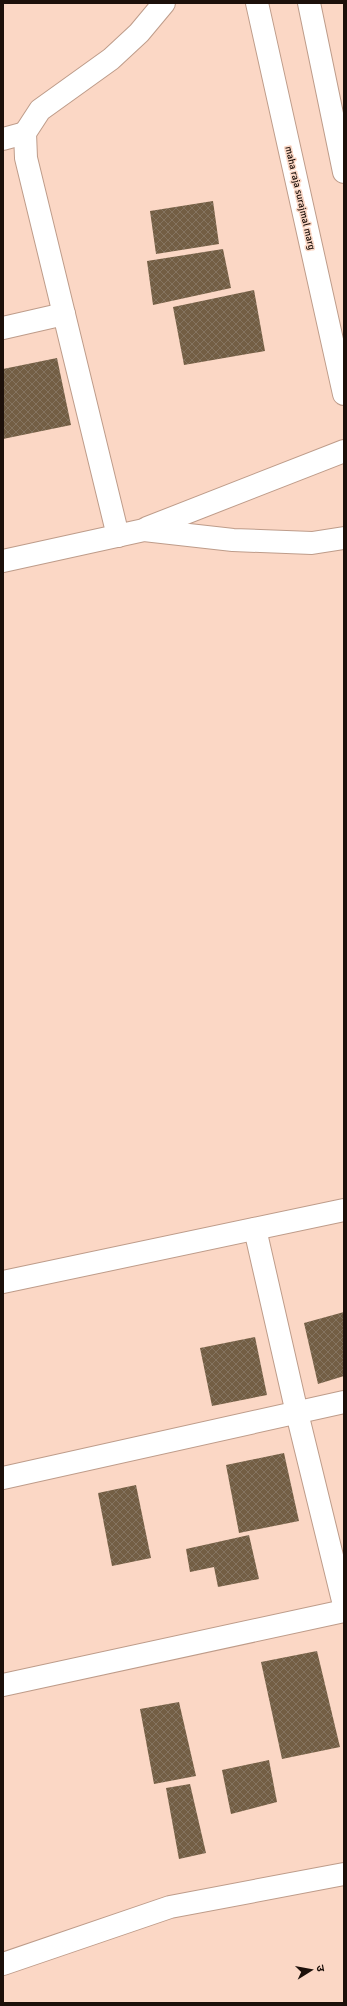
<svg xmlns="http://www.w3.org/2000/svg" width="347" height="2006" font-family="Signika,'Noto Sans Devanagari',sans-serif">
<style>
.building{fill:url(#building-cross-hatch)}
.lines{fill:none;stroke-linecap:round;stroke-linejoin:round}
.minor-casing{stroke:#be9c8a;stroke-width:24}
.tertiary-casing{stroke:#be9c8a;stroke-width:24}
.minor{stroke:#fff;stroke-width:22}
.tertiary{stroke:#fff;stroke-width:22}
.labels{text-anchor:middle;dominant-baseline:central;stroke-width:3;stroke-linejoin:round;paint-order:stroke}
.street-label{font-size:10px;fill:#1c100a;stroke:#fbd7c5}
</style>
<defs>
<pattern id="building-cross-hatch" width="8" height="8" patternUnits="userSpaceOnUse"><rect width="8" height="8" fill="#735e44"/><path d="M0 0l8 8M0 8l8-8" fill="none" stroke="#857460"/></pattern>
</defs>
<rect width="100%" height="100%" fill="#fbd7c5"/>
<g class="building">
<path d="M213,201L219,244L156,254L150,211Z"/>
<path d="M223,249L231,288L153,305L147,261Z"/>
<path d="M254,290L265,351L184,365L173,307Z"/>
<path d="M57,358L71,425L3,439V369Z"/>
<path d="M344,1312V1376L318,1384L304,1323Z"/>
<path d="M255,1337L267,1395L212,1406L200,1348Z"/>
<path d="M284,1453L299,1521L239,1533L226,1465Z"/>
<path d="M136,1485L151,1558L112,1566L98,1493Z"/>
<path d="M249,1535L259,1579L218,1587L214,1567L190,1572L186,1549Z"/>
<path d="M317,1651L340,1747L282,1759L261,1662Z"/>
<path d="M179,1702L196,1776L154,1784L140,1709Z"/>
<path d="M269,1760L277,1802L231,1814L222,1770Z"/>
<path d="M190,1784L206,1853L179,1859L166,1788Z"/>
</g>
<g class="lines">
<g class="minor-casing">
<g id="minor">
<path d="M3,139L25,133"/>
<path d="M3,328L64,314"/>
<path d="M147,528L344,451"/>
<path d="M118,536L26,158L25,133L40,110L111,59L139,33L164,3"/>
<path d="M3,561L144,530L233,540L312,543L344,538"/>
<path d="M255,1229L297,1413L344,1605"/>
<path d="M3,1282L344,1210"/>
<path d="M3,1478L344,1402"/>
<path d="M3,1685L344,1611"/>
<path d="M3,1964L170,1907L344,1874"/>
</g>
</g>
<g class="tertiary-casing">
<g id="tertiary">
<path d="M257,3L344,394"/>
<path d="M309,3L344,172"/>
</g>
</g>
<use href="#minor" class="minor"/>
<use href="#tertiary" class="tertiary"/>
</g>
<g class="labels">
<g class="street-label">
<text transform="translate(300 198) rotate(77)">maha raja surajmal marg</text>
</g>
</g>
<rect width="347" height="2006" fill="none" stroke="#1c100a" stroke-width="8"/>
<g transform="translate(311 1970) rotate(79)" stroke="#fbd7c5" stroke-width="3" paint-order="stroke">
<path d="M0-3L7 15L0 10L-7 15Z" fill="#1c100a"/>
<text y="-6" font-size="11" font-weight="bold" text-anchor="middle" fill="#1c100a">उ</text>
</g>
</svg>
